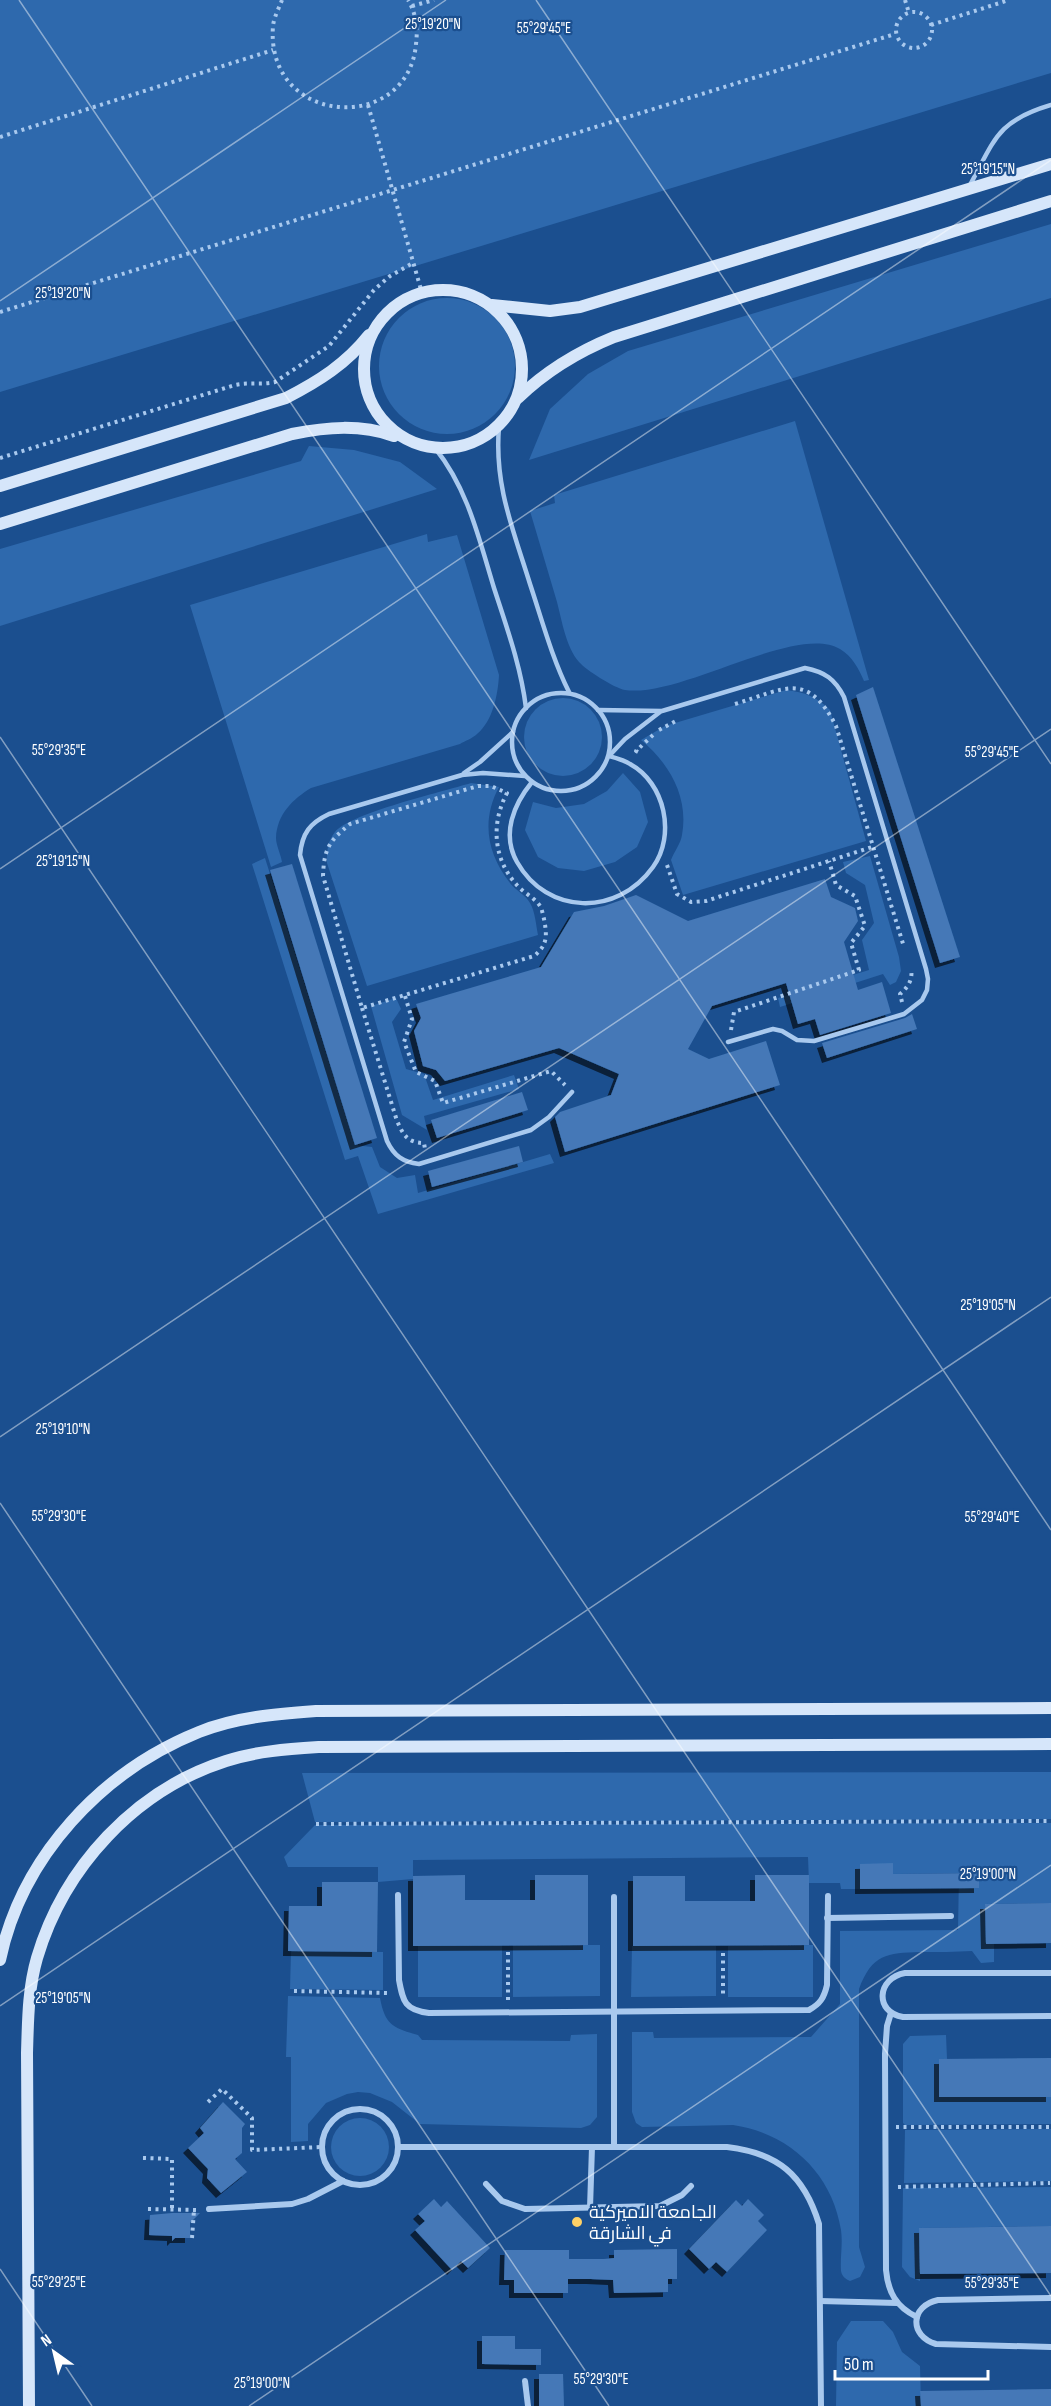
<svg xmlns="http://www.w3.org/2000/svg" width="1051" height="2406" font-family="'Sofia Sans Condensed',Cairo,sans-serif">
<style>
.green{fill:#2e69ad}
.building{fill:#4478b7;filter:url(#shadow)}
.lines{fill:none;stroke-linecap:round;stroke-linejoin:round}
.path{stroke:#a9c9ee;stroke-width:4;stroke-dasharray:3 4.5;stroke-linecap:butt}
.lane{stroke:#a9c9ee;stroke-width:4.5}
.street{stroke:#a9c9ee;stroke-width:6}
.secondary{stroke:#d6e6fa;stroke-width:12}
.ticks{fill:none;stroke:#fff;stroke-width:1.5;stroke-opacity:0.45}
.poi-dot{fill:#ffd166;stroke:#1b4f8f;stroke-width:2}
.labels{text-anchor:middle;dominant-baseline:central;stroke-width:4.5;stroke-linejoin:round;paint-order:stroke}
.poi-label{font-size:18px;fill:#fff;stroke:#1b4f8f;text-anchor:start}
.ticks-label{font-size:15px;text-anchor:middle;fill:#fff;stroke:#1b4f8f;stroke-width:4.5;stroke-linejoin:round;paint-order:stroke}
</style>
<defs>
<filter id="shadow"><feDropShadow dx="-5" dy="5" stdDeviation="0" flood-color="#0009"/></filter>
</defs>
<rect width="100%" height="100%" fill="#1b4f8f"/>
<g class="green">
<path d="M0,0H1051V73L0,392Z"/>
<path d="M1051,224V298L529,460L550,409L588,374L628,351Z"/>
<circle cx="447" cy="366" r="68"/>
<path d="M795,421L869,680L864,681C859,669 852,656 840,649C796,623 681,698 625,690C614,688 586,670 579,662C566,647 562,621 557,602C548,572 539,541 530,511L555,503L554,495Z"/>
<path d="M309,446L354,450L400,462L437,489L0,626V549L301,461Z"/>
<path d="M427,534L428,542L457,535L499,675C498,694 493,721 477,734C473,738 465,741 460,744L311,788C293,799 277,814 276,838C276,845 281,855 282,862L271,867L190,605Z"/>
<path d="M786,690C805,692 817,697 830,710L866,841L683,895L671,860C674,852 681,843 682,835C689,797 669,763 641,740L665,726Z"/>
<circle cx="563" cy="737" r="39"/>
<path d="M623,773L640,792L648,822L637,847L615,862L584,871L558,868L538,857L525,830L533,802L556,808L584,804L607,791Z"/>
<path d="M471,783L499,787C481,821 487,853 510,883C515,890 526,895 530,903C535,911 536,925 538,935L367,986L327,863C327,851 327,842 335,832C351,813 442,792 471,783Z"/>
<path d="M870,856L899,957L901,971L896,982L890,985L883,974L780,1007L778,998L869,970L862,940L874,923L865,885L846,873L843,862Z"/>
<path d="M265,858L355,1145L372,1147L380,1167L397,1178L415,1175L418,1193L550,1154L554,1163L378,1214L358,1156L345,1160L252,864Z"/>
<path d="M396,998L401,1009L392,1022L406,1069L424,1074L433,1100L514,1075L519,1089L424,1116L427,1130L402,1115L371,1006Z"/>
<path d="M1051,1772V1819L315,1822L302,1773Z"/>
<path d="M1051,1823V1903L985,1904L986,1943H994V1962L981,1963L972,1951C955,1952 938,1952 920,1952C887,1953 872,1954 859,1989V2247L865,2267L860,2277L850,2281C846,2279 842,2277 841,2271C840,2258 843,2244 841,2230C832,2173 789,2133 733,2125L642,2127L636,2123L632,2112V2032H653L654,2038L811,2037L840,2004V1931L958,1930L959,1873L893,1874L892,1864H860V1889H841L840,1883H809L808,1857L413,1860V1879L378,1882V1867H288L284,1857L315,1825Z"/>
<path d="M502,1945V1997H418V1946Z"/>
<path d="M513,1945H600V1996L513,1997Z"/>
<path d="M813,1945V1997H728V1946Z"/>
<path d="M632,1946H716V1996L631,1997Z"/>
<path d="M291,1951L383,1952V1990L290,1989Z"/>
<path d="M288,1996L380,1998C385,2025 393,2028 418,2035L422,2040L570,2041L571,2035L597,2034V2117L590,2125L581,2128L420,2124L392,2102L370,2093L358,2092L347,2094L326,2103L308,2124V2141L291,2142V2057H286Z"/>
<path d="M946,2035L947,2059H939V2097H1051V2124L905,2125L903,2123V2044L910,2036Z"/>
<circle cx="360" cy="2147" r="29"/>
<path d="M1051,2129V2181L904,2183L905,2130Z"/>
<path d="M1051,2187V2226L920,2228V2281L910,2277L902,2267L903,2188Z"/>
<path d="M851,2321H883L893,2332L902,2352L920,2366L921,2406H836L837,2342Z"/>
</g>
<g class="building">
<path d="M873,687L960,957L940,963L856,695Z"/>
<path d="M292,864L377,1138L355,1145L270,870Z"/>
<path d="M825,879L831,897L855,908L858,921L844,942L858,990L882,982L891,1013L820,1035L815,1019L798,1024L786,983L712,1006L688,1049L709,1059L766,1041L780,1085L565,1152L555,1117L560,1112L611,1095L619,1074L559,1048L445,1081L436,1070L423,1066L414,1031L421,1018L416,1004L541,967L574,912L604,906L636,895L688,921Z"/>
<path d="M912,1014L917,1029L827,1058L822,1043L905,1018Z"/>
<path d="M522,1092L528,1110L437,1138L431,1120Z"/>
<path d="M519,1146L523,1162L432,1187L428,1171Z"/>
<path d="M893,1863V1874L979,1873V1888L860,1889V1864Z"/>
<path d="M465,1875V1900H535V1875H588V1945L413,1946V1876Z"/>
<path d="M755,1875H809V1945L633,1946V1876H685V1901H755Z"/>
<path d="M322,1882H378L377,1952L288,1951L289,1906H322Z"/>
<path d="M1051,1903V1943L986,1944L985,1904Z"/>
<path d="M1051,2058V2097H939V2059Z"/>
<path d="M223,2102L245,2124L242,2128V2153L235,2159L247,2172L221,2193L207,2178L208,2169L188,2148L204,2133L200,2128Z"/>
<path d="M434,2199L441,2207L447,2201L490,2248L468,2268L461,2261L452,2270L415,2230L425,2221L418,2214Z"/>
<path d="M748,2199L764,2215L758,2221L767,2230L727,2272L716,2262L709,2269L689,2249L736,2200L742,2206Z"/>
<path d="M172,2213H200L190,2223V2238H175L172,2241V2236L149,2235L150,2215Z"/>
<path d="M1051,2226V2273L920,2274L919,2228Z"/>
<path d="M677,2249V2279H668V2292L614,2293L613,2280L591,2279H568V2293H514V2280H504L505,2250H569V2259H604L614,2258V2250Z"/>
<path d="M482,2336H515V2349H541V2365L482,2364Z"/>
<path d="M539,2374H563L564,2406H539Z"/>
<path d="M1051,2389V2406H921L920,2391Z"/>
</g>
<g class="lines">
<g class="path">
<path d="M282,0C279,8 274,17 273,26C265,127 408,135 416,44C418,29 416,13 408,0"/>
<path d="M905,0L909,13"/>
<path d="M412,6L434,0"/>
<circle cx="914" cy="30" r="18"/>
<path d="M931,25L1009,0"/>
<path d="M368,105L422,293"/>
<path d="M0,137L273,50"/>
<path d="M0,312L895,34"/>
<path d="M0,458L235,385C249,382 262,385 275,382L329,346L374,290L390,276L413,263"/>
<path d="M735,704C785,689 807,670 836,726L904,947"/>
<path d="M659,730L676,721"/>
<path d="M638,752L636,751L653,735"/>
<path d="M478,786H491L507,793C491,823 493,858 516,884C522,892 534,897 540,906C542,909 543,915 544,919C547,935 548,945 534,956L362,1008L323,876C324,849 329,841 350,824Z"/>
<path d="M667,865L677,894L691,902L706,901L872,847"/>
<path d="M405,996L412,1019L404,1042L416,1072L435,1081L443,1103L551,1071L565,1085"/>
<path d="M902,1002L900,994C908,987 913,980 911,969"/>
<path d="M362,1008L397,1121C403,1134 407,1143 424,1143L425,1149"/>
<path d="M731,1030L734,1012L859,970L851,943L865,926L855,896L836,885L829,861"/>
<path d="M316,1824L1051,1821"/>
<path d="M508,1952V2002"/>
<path d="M723,1953V1998"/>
<path d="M294,1991L389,1993"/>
<path d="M208,2102L222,2089L252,2118V2150L322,2147"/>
<path d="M896,2127H1051"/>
<path d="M143,2158L172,2159V2209"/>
<path d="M898,2187L1050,2183"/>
<path d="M148,2209L199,2210"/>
<path d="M192,2238L194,2210"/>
</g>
<g class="lane">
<path d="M970,185C995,139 997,121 1051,105"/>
<path d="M499,427C494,485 513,529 530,584C542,620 552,658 569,692"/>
<path d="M435,448C468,489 479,539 494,588C507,628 521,667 526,708"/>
<circle cx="561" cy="742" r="49"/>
<path d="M598,710L662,711L805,668C825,672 835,679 844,697L926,969L928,979L927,990L922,1000L904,1014L814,1041L797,1040L782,1031L773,1029L728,1042"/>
<path d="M464,773L480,762L513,732"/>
<path d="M525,776L483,773L462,775L329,814C310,823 302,833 300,855L387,1141C394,1156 403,1162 419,1164L531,1130L549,1117L572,1092"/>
<path d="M532,782C514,804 501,834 517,862C547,915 617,917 653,867C676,835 665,783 630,764C624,760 616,758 609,756L625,739L660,712"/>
</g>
<g class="street">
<path d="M398,1895L399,1980C403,2002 405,2010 429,2013L809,2010C820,2004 824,1998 827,1985L828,1896"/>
<path d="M827,1918L951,1916"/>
<path d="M1051,1973H905C877,1978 874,2012 903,2017L1051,2016"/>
<path d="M891,2013L887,2026L885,2054L886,2270C888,2292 896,2307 917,2317"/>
<circle cx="360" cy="2147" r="38"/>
<path d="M398,2147H727C778,2153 804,2175 819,2224L821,2406"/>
<path d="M614,2147V1897"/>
<path d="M486,2184L502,2201L525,2209L660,2206L682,2195L691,2186"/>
<path d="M590,2208L592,2147"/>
<path d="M209,2209L292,2204L308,2199L343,2181"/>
<path d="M1051,2298L938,2300C910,2306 909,2336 936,2344L1051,2347"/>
<path d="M820,2301L897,2303"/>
<path d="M525,2381L528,2406"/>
</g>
<g class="secondary">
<circle cx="443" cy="369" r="79"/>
<path d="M492,305L550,311L580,307L1051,164"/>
<path d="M518,398C547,370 577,352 614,337L1051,201"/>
<path d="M0,486L286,398C319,381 346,364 369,335"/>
<path d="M0,524L292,434C327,427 360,424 394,436"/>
<path d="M0,1960C22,1856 102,1771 199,1732C236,1717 276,1714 316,1711L1051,1708"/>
<path d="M29,2406L27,2053C28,2021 28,1989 37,1958C64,1867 135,1790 226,1761C256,1751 289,1749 320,1747L1051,1744"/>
</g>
</g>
<path class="ticks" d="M19,0L1051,1530M536,0L1051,764M0,301L446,0M0,737L1051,2296M0,869L1051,160M0,1437L1051,729M0,1503L609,2406M0,2006L1051,1297M0,2269L92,2406M249,2406L1051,1865"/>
<circle class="poi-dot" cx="577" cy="2222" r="6"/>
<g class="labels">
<g class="poi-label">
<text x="589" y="2212">الجامعة الاميركية<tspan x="589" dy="21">في الشارقة</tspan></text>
</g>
</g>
<g class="ticks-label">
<text x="433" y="29">25°19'20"N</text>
<text x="544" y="33">55°29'45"E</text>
<text x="988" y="174">25°19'15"N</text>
<text x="63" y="298">25°19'20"N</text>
<text x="59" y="755">55°29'35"E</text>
<text x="992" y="757">55°29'45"E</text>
<text x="63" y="866">25°19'15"N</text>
<text x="988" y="1310">25°19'05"N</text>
<text x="63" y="1434">25°19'10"N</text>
<text x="59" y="1521">55°29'30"E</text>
<text x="992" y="1522">55°29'40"E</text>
<text x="988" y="1879">25°19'00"N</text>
<text x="63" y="2003">25°19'05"N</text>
<text x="59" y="2287">55°29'25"E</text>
<text x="992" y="2288">55°29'35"E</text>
<text x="601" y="2384">55°29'30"E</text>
<text x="262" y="2388">25°19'00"N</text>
</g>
<g transform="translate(54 2352) rotate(326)" stroke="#1b4f8f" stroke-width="4.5" paint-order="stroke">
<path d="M0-4.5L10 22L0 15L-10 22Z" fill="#ffffff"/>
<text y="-9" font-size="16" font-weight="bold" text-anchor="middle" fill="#ffffff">N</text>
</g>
<path d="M835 2370v9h153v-9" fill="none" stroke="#ffffff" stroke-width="3"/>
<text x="844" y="2370" font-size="18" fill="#ffffff" stroke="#1b4f8f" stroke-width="4.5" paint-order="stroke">50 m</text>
</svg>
